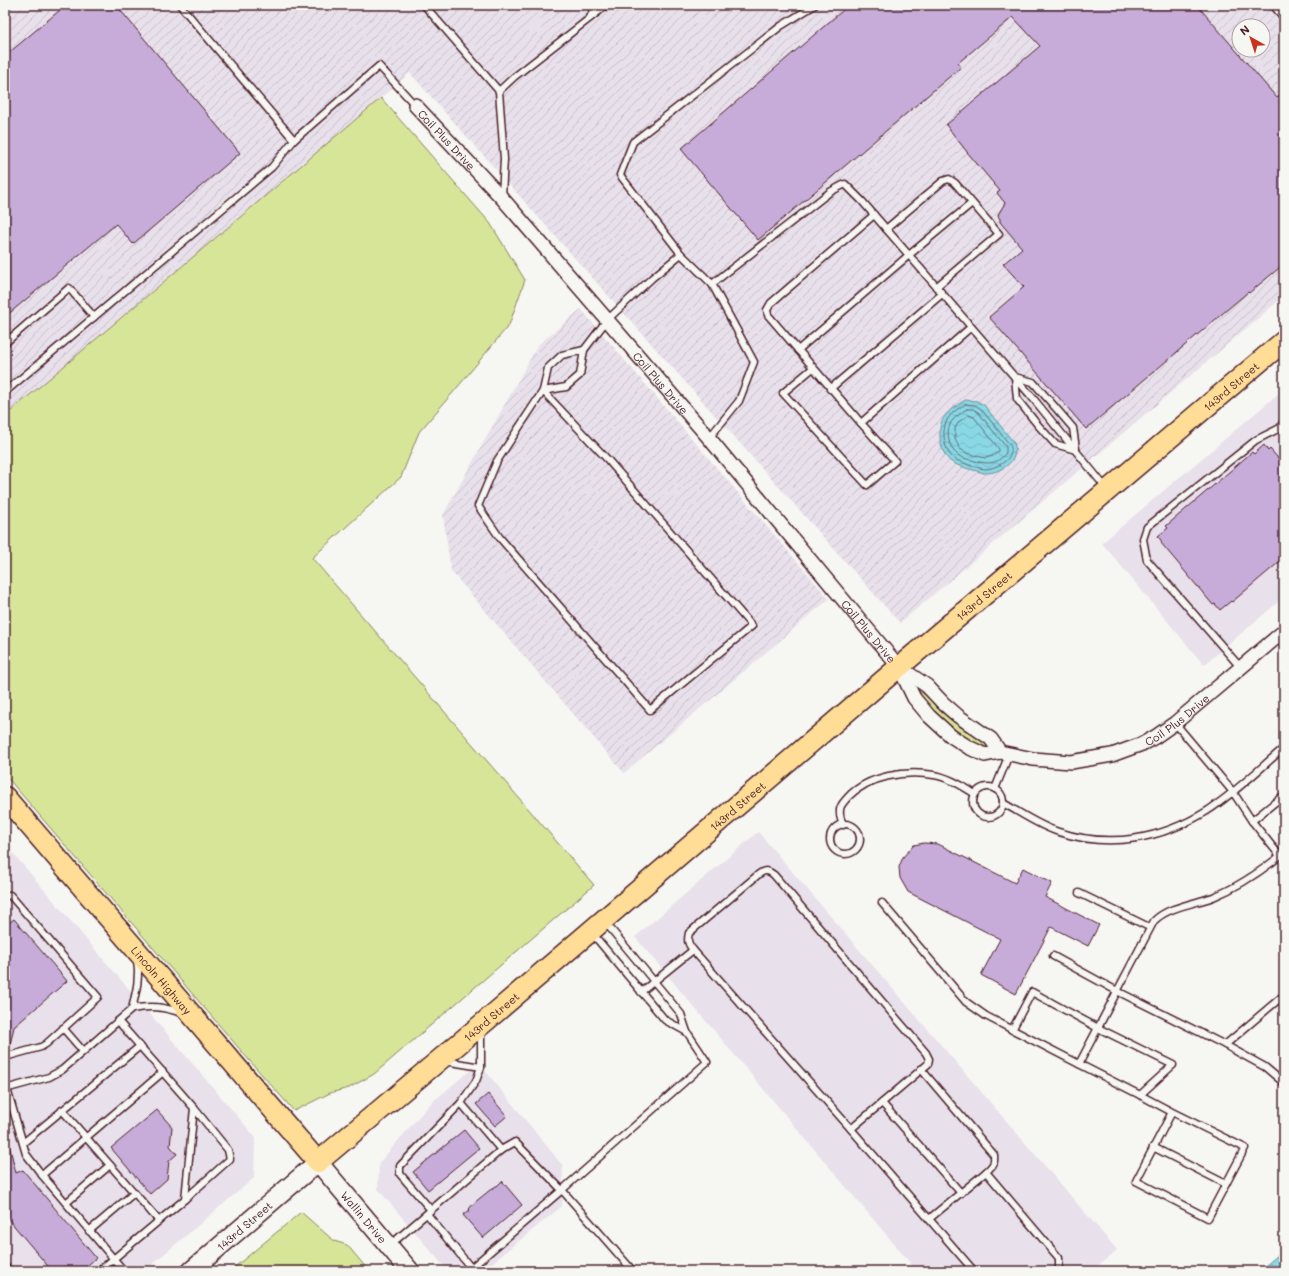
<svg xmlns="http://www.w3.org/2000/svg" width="1289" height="1276" font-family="Mali,sans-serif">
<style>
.built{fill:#e8e0ea}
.industrial{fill:url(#industrial-furrows);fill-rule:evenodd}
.green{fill:#d7e598;stroke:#908262}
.water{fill:url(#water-waves);stroke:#708e9b}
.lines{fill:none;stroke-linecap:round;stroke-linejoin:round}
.shore{stroke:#636975;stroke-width:1}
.building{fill:#c7acd9;stroke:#4a1f2b}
.lane-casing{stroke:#4a1f2b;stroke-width:9}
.street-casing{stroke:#4a1f2b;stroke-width:16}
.secondary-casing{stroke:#4a1f2b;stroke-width:21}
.primary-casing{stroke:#4a1f2b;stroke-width:23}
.lane{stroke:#f6f6f2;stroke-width:6}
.street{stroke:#f6f6f2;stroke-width:13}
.secondary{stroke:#f6f6f2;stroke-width:18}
.primary{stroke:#ffdd96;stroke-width:20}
.labels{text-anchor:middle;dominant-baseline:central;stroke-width:3;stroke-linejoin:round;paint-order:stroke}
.street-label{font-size:11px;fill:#4a1f2b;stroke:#f6f6f2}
</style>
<defs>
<pattern id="industrial-furrows" width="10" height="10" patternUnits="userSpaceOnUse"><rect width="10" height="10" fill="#e8e0ea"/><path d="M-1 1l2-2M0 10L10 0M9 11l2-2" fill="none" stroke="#c8c0c9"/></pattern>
<pattern id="water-waves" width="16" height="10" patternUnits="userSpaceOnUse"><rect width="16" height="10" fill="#89d8e5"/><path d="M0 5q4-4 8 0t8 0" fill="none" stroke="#78b9c5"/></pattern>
</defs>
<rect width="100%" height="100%" fill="#f6f6f2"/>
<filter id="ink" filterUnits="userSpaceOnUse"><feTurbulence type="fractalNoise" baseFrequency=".025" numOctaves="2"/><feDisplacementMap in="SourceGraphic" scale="8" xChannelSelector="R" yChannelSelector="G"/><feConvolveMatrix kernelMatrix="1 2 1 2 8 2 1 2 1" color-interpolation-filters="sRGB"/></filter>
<g filter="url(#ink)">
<g class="built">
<path d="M1284,389V597L1204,665L1102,543Z"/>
<path d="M758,832L1117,1250L1092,1271H917L635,937Z"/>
<path d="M5,844L255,1137L254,1178L144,1271H5Z"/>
<path d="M479,1063L563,1166L562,1206L482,1271H448L378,1189L379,1163L430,1104Z"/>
</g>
<g class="industrial">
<path d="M5,5H1284V296L900,623L410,73L5,416ZM1239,26H1263V50H1239Z"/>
<path d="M581,309L829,599L624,773L451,571L443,515L538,345Z"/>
</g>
<g class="green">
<path d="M381,98L490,223L525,280L509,325L456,389L419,432L401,477L312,558L594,885L374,1074L349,1088L330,1093L294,1111L249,1060L5,775V416Z"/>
<path d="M918,691C928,694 934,706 941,712C956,725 972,735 989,744V750C965,740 929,717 918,691Z"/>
<path d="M301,1212L334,1241L347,1245L369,1271H230Z"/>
</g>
<g class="water">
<path d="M965,400L977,401L984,405L1014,443C1015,446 1016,449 1015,452C1014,465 996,474 984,473C980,472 974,470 969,469C963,467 955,465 950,461C943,454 940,444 940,435C938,417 951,409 965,400Z"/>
<path d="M1284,1250V1271H1259Z"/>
</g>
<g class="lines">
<g class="shore">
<path d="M966,404L975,405L981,409L1010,445C1010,445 1012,450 1011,451C1011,461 994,469 985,469C978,468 958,462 953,458C947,452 944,443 944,435C943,419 953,411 966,404Z"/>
<path d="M967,409H973L978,412L1006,447V453C996,465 989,464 975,461C969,459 963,459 958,455C948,448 945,430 952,421C956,416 962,412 967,409Z"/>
<path d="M969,415L974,417L999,449V451L993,456L985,458L967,453L960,449L955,439V428L959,422Z"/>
</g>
</g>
<g class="building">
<path d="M66,5H116L240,153L133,244L116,224L5,317V56Z"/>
<path d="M849,5H1197L1277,98L1284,92V264L1249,293L1248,292L1086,429L989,317L1024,287L1003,264L1022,248L1000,222V219L998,216L999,213L1005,203L997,193L1000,191L967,152L946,125L1040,46L1013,17L958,63L961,67L758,240L681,149Z"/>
<path d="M1264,445L1268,451L1270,449L1284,465V558L1232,602L1231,601L1220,610L1215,604L1213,605L1161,543L1162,542L1158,536L1168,528L1166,526L1214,485L1252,452L1254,454Z"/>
<path d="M924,843L938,844L1015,883L1023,868L1052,883L1045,897L1099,925L1088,946L1051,927L1016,994L981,975L1000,939L908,892L900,878L899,867L903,857L914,845Z"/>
<path d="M14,919L67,981L14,1027L9,1049L5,1048V926Z"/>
<path d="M488,1094L507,1116L495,1126L476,1104Z"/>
<path d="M157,1110L172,1127L170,1146L177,1154L169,1161L167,1179L150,1194L111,1148Z"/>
<path d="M464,1130L479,1148L428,1190L413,1172Z"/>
<path d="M9,1144L16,1173L23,1170L96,1258L81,1271H52L5,1215V1145Z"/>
<path d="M502,1181L522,1205L483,1238L463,1215L470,1210L469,1209L474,1203L490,1190L496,1186H497Z"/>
</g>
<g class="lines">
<g class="lane-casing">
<g id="lane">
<path d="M180,5L294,140"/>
<path d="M424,5L499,91"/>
<path d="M815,5L781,26L633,142L620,175L681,254L712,284L830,192L845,184L862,201L1032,397L1106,488"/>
<path d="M1273,5L1284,18"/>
<path d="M590,18L595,5"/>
<path d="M502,196L504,159L499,91L514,77L607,5"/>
<path d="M886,229L943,181L949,179L955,183L999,234L936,287"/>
<path d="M5,343L69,288L94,317"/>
<path d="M798,350L909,255L972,203"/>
<path d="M813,368L783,393L867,485L895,461L861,423L971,327"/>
<path d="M1015,377L1017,399L1037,424L1055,444L1076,450"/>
<path d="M1015,377L1033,382L1055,407L1073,428L1076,449"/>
<path d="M830,389L942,294"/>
<path d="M543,391L608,460L752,626L650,710L500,538L478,506L497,461L543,391L548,368L562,355L584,350"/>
<path d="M543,391L566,387L580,375L584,350L607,320L652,278L681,254"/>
<path d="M5,392L272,167L294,140L379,66L415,105"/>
<path d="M861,423L768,315L767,310L771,303L874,215"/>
<path d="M1280,428L1284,421"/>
<path d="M709,438L739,401L754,362L712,284"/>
<path d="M1241,668L1147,560L1143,539L1147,527L1256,440L1280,428L1284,432"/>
<circle cx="988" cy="802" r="15"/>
<path d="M995,789L1006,762L1008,753"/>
<path d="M1003,803C1021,813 1039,826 1059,832C1110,849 1162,839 1207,811C1235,793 1259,769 1284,748"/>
<path d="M1252,821L1284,795"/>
<circle cx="845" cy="839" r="15"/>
<path d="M843,825C841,820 839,815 840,810C840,805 845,801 848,797C868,776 905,770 934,775C948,777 963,786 975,794"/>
<path d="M1079,893L1149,927"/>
<path d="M5,896L10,895L98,997L46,1044L41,1047L5,1057"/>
<path d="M882,903L966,1002L986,1016L1079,1064L1154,921C1167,907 1194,904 1213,897C1238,887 1260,872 1280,856L1252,821L1233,792L1175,723"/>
<path d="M605,922L681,1014L687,1032L707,1062L562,1190L633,1271"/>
<path d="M592,933L665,1020L687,1032"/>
<path d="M693,950L851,1129"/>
<path d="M1053,956L1117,991L1225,1045L1265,1067L1284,1083"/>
<path d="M641,992L693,950C688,944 687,941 689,933L759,874C765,870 768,870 774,875L926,1053L929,1059L928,1064L851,1129L974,1271"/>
<path d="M132,1009C136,992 140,978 137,960"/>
<path d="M63,1028L83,1051"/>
<path d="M1012,1030L1032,992L1098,1028L1173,1065L1140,1095L1079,1064"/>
<path d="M1225,1045L1284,995"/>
<path d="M445,1061L481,1067"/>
<path d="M921,1069L994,1155C995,1165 992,1166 986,1172"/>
<path d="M5,1082L26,1154L42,1175L124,1271"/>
<path d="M5,1089L49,1077L62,1070L132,1009C151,1005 164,1007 182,1013"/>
<path d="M1140,1095L1172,1112L1245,1148L1208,1218L1136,1181L1172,1112"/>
<path d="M882,1103L961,1193"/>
<path d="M62,1110L159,1221"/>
<path d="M23,1143L140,1046"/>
<path d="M1153,1147L1226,1184"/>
<path d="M42,1175L163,1072"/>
<path d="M185,1199L230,1159L228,1150L194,1108"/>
<path d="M66,1203L110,1165"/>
<path d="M431,1210L400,1174V1166L461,1103"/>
<path d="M427,1214L471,1268L562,1190L515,1142L501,1150"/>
<path d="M929,1219L986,1172L1059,1258V1267L1057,1271"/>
<path d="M89,1231L134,1193"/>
<path d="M389,1246L501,1150L461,1103L476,1081L481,1067V1031"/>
<path d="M5,1266L9,1271"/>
<path d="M99,1271L185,1199L194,1108L118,1021"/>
</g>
</g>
<g class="street-casing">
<g id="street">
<path id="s1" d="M415,105L502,198L709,438L899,667L927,686L943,703L958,716L991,739L1000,752"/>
<path id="s2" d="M899,667L914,698L929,716L951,736L968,747L985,755L1000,752L1033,759L1071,762L1112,755L1142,744L1155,737L1175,723L1284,631"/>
</g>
</g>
<g class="secondary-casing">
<g id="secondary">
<path id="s3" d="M191,1271L318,1162L410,1271"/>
</g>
</g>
<g class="primary-casing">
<g id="primary">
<path id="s4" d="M5,797L318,1162L481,1025L899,667L1284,341"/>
</g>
</g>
<use href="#lane" class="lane"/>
<use href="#street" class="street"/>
<use href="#secondary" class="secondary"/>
<use href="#primary" class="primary"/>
</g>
</g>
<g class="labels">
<g class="street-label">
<text stroke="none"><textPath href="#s1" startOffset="47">Coil Plus Drive</textPath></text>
<text stroke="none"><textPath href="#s1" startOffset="371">Coil Plus Drive</textPath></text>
<text stroke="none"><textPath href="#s4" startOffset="1679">143rd Street</textPath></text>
<text stroke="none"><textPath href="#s4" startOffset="1355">143rd Street</textPath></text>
<text stroke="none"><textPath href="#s1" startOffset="695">Coil Plus Drive</textPath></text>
<text stroke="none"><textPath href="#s2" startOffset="330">Coil Plus Drive</textPath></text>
<text stroke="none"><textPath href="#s4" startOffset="1031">143rd Street</textPath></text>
<text stroke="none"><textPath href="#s4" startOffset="241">Lincoln Highway</textPath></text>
<text stroke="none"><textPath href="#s4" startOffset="707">143rd Street</textPath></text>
<text stroke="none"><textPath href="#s3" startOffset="239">Wallin Drive</textPath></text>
<text stroke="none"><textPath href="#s3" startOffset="70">143rd Street</textPath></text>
</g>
</g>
<rect width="1289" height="1276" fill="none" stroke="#f6f6f2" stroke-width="20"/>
<rect x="10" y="10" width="1269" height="1256" fill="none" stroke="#4a1f2b" stroke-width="1.5" filter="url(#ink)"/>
<g transform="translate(1251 38) rotate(321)"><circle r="19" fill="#f6f6f2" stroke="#b1a0a2"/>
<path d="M0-3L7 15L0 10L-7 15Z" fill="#c8321e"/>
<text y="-6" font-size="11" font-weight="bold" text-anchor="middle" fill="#4a1f2b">N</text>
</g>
</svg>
